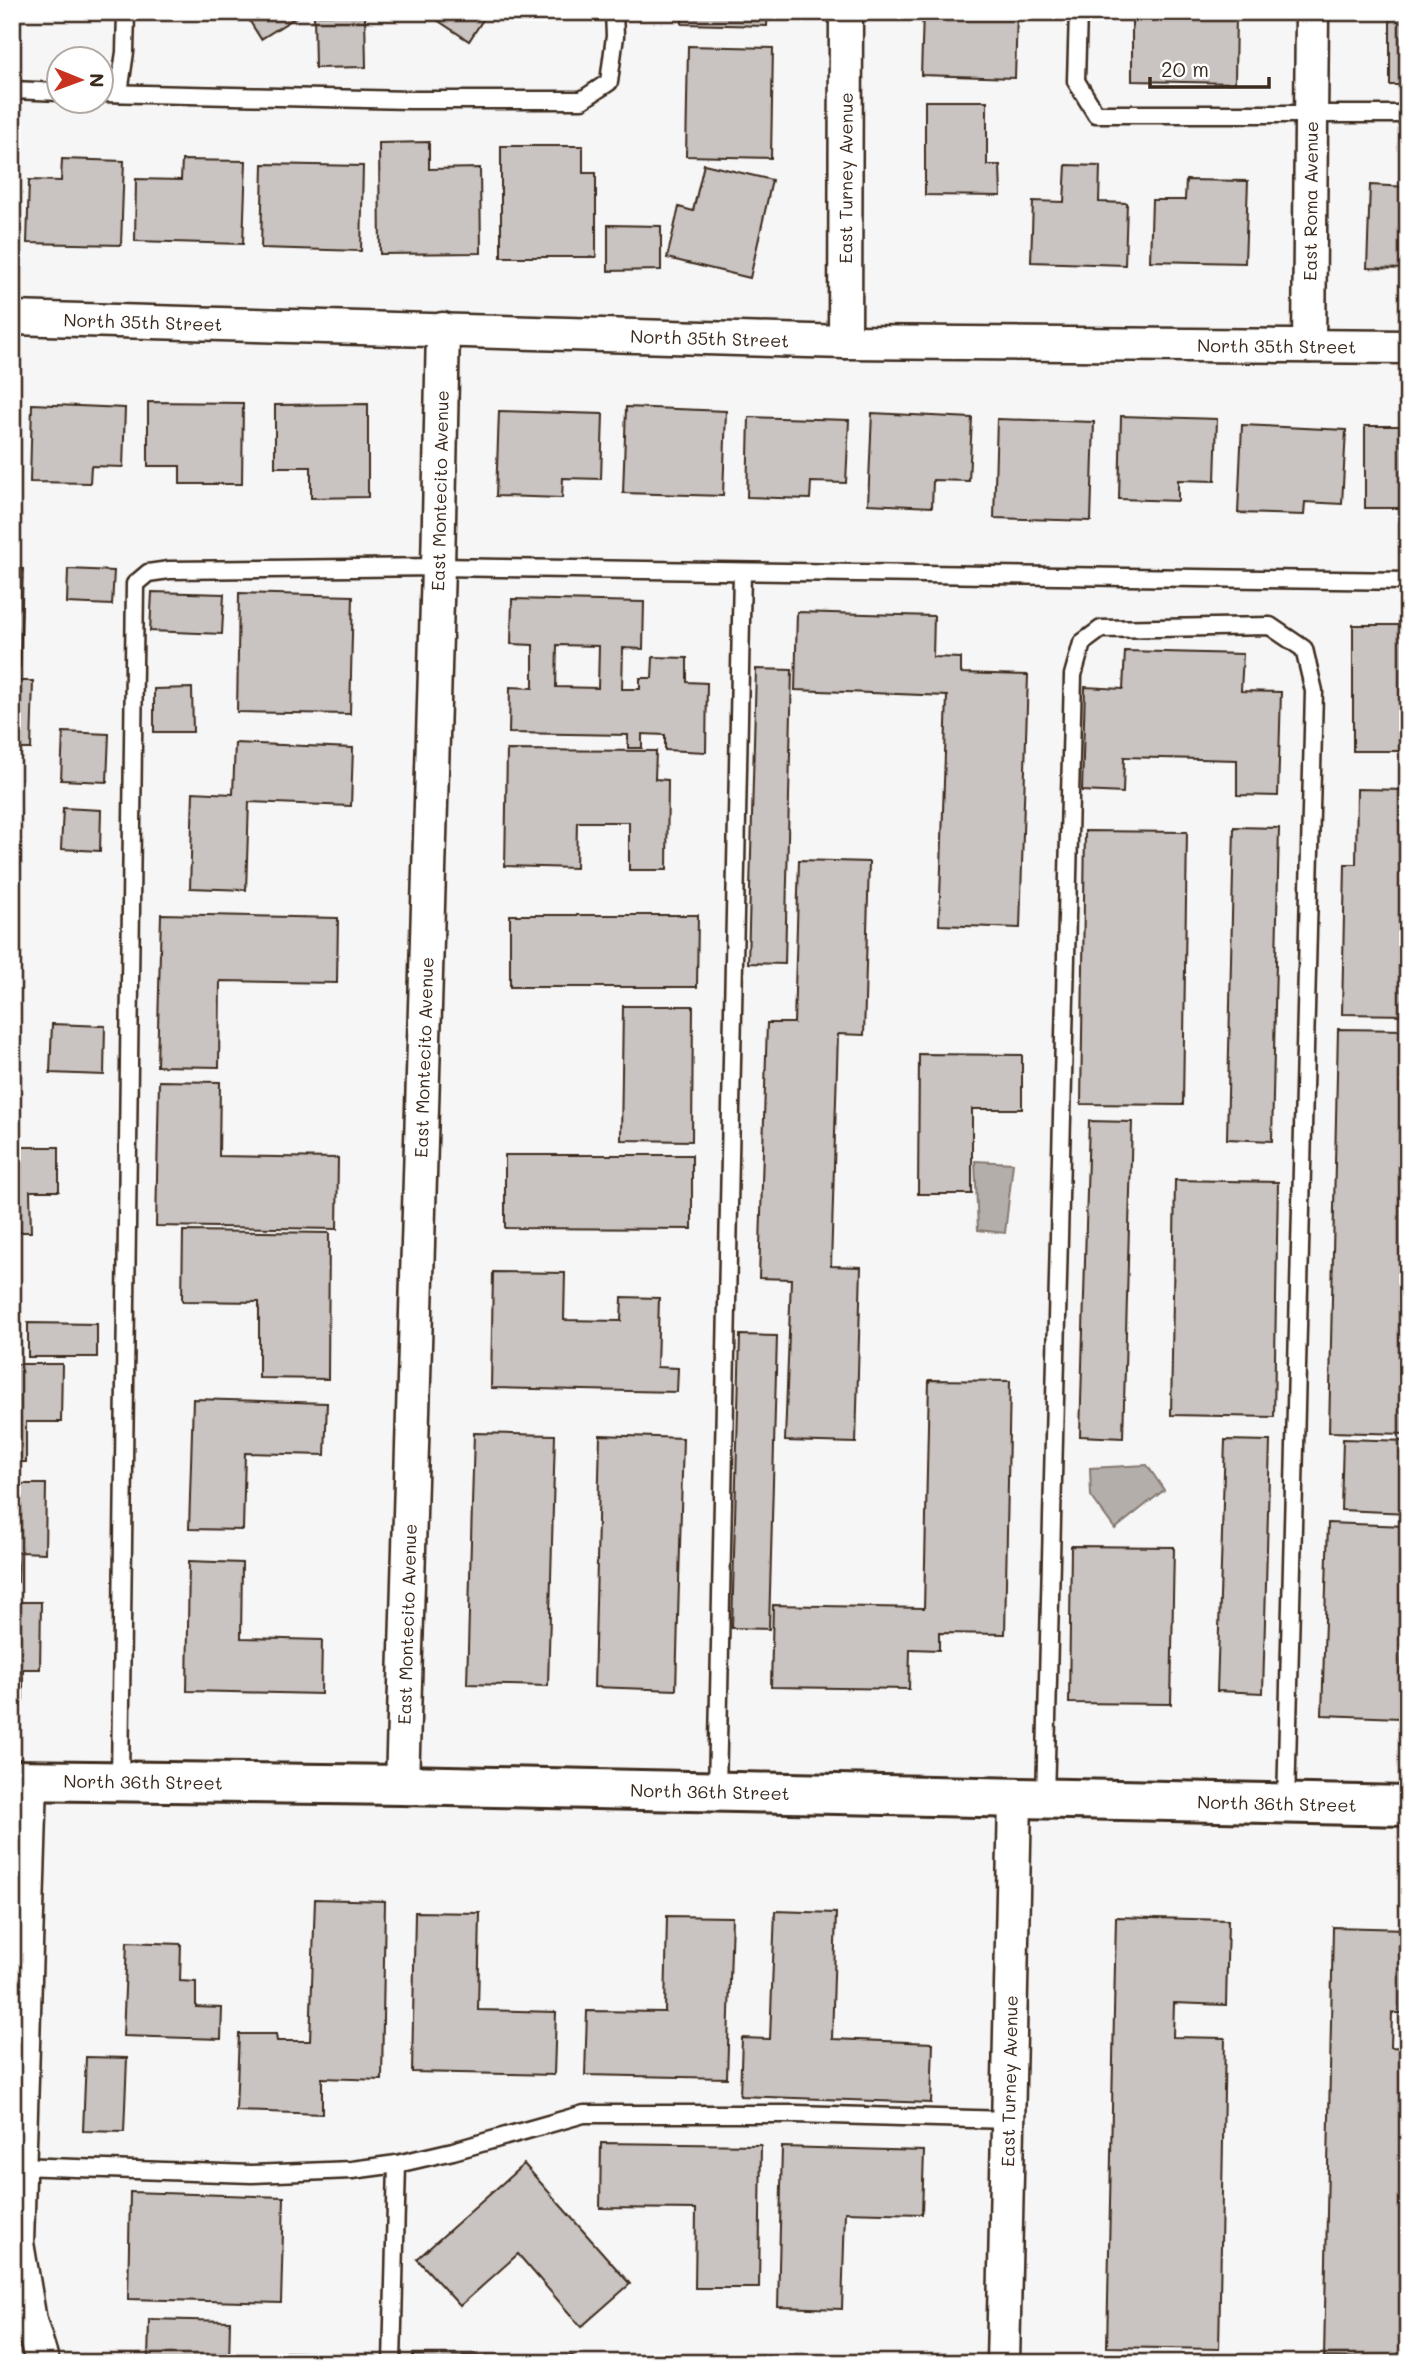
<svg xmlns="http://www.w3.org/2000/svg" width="1420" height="2375" font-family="Mali,sans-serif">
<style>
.water{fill:#b4aeaa;stroke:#847972;stroke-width:2}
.building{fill:#c9c3c1;stroke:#3b2a1e;stroke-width:2;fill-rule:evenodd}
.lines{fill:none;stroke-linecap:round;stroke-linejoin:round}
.lane-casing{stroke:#3b2a1e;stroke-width:21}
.street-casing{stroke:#3b2a1e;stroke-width:37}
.secondary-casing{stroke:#3b2a1e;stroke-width:44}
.lane{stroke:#fff;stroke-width:16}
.street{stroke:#fff;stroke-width:32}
.secondary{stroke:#fff;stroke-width:38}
.labels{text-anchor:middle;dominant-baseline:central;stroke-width:5;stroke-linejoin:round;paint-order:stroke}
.street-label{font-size:18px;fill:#3b2a1e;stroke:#fff}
</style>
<rect width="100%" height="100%" fill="#f7f6f6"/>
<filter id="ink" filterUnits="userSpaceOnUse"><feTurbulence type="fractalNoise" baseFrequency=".0143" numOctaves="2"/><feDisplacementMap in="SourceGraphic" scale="14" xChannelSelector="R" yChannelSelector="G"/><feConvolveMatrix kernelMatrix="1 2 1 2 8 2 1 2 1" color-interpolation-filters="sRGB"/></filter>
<g filter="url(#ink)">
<g class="water">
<path d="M975,1161L1013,1163L1005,1233L978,1230Z"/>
<path d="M1147,1465L1164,1490L1115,1529L1091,1496L1090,1468Z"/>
</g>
<g class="building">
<rect x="12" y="12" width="5" height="50"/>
<path d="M244,12H304L261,39Z"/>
<path d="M425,12H488L469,41Z"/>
<path d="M682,12H768L767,26L682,24Z"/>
<path d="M923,12L1017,13L1015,78L921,75Z"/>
<path d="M1132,12H1236L1235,83L1132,81Z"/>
<rect x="1390" y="12" width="18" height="73"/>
<path d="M365,14L366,67L315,68L314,15Z"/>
<path d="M688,46L773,48L771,158L686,156Z"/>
<path d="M925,101H987V165H1000L1001,196L925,195Z"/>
<path d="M429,142V169L480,168L481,253L380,254L379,143Z"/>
<path d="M501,146H583V173H596V257H501Z"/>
<path d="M62,159L124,161L121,245L27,243L29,180L61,181Z"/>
<path d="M182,160L246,161L243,244L135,241L136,179L181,180Z"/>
<path d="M263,164L363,166L361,251L261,248Z"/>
<path d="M704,164L772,180L750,278L667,258L679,207L693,211Z"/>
<path d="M1066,165L1100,166L1099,202L1127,203L1125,265L1031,262L1033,201L1064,202Z"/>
<path d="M1186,180L1248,181L1245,263L1150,261L1152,200H1185Z"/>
<path d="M1370,185L1408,187V269L1367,268Z"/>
<path d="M608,225L661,226V270L608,271Z"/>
<path d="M148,402L243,403L242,484H180V466H148Z"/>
<path d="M32,404L125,408L123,467L91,466L90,483L30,482Z"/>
<path d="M368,404V497L311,498V467H275V405Z"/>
<path d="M626,407L726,411L723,496L623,493Z"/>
<path d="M499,411L603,414L601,479L563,478L562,498L496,496Z"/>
<path d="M872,413L972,418L969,481L933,480L932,507L868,504Z"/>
<path d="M1121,416L1217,419L1215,481L1178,480V501L1119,499Z"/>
<path d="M749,417L849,420L846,483L811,482L810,499L747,497Z"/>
<path d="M997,419L1094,422L1091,521L994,518Z"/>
<path d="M1242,425L1346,430L1342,504L1305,502L1304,515L1238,513Z"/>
<rect x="1365" y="426" width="43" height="82"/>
<path d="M12,568L23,569L20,667L12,666Z"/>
<path d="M68,569L114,571L112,605L67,603Z"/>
<path d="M152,592L224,594L222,634L150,631Z"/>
<path d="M239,593L353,596L350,714L237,712Z"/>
<path d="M512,599L644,602L643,649L623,648L622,689H640V678H652L653,657L687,658V682L707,683L706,752L665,750V735L642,734V748H628V735L509,733L510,687L533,688V645L511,644ZM557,645L599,646L598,688L556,687Z"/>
<path d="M797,612L934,616L933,657L961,658V673L1028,675L1020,928L939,925L947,696L795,690Z"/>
<rect x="1353" y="625" width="55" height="126"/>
<path d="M1125,651L1243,654L1241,691L1281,692L1278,796L1237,795V760L1124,757L1123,793L1082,791L1085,687L1123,689Z"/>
<path d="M756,669L792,670L785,964L748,963Z"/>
<path d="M12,681H33L31,749H12Z"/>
<path d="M192,688L193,732H154V689Z"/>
<path d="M63,732L109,734L107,782L61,780Z"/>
<path d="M235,743L353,748L351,806L249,802L246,890L190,888L193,792L233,794Z"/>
<path d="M507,750L656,751L655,779L668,780L667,870H629V822H577L576,868L505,866Z"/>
<path d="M1357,789L1408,790V1015L1342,1014L1345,864H1356Z"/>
<path d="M63,808L101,810L100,851L61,849Z"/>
<path d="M1234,827L1279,828L1272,1141L1227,1139Z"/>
<path d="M1085,831L1187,832L1183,1105L1081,1104Z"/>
<path d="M799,860L869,862L864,1035L838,1034L831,1266L861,1267L856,1443L785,1441L791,1279L759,1278L767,1023H794Z"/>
<path d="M161,914L338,918L337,983L220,981L219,1067L157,1066Z"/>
<path d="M510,915H698L697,987H510Z"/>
<path d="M623,1006H693L692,1141L621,1140Z"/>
<path d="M52,1024L105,1026L104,1075L50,1073Z"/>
<path d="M1338,1029L1408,1030L1407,1434L1329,1432Z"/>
<path d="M919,1054L1022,1055V1109H972V1194H918Z"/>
<path d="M159,1081L220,1082L219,1156L338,1158L337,1229L156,1226Z"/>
<path d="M1089,1121L1132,1122L1123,1438L1080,1436Z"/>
<path d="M12,1147H59V1191H30L31,1232H12Z"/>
<path d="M505,1155H692V1229L505,1228Z"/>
<path d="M1175,1180L1278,1182L1274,1417L1171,1415Z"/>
<path d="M183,1231L329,1233L328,1379L259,1378V1302L182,1301Z"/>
<path d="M493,1272L565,1273L564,1320L621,1321L622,1297L659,1298L657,1367L678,1368L677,1392L491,1388Z"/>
<path d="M28,1323L97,1324V1357H28Z"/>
<path d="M740,1335L777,1336L769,1629L732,1628Z"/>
<path d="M12,1364H62L61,1422H26V1462H12Z"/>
<path d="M929,1380L1010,1381L1005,1634L939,1633V1650L910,1649L909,1689L771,1687L773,1605L924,1608Z"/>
<path d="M193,1399L327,1403L325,1455L245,1453L243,1530L189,1529Z"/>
<path d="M474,1433L555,1435L548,1686L467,1684Z"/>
<path d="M600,1435L683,1438L676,1690L594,1687Z"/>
<path d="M1343,1439L1408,1441V1513L1341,1510Z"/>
<path d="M1225,1440L1270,1441L1263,1693L1217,1691Z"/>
<path d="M12,1484H46L45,1553L19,1552L18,1582L12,1581Z"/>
<path d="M1328,1523L1406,1526L1400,1718L1322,1715Z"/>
<path d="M1071,1546L1174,1547L1171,1704L1069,1703Z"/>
<path d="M189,1561L242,1563L241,1638L322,1640L321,1694L187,1691Z"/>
<path d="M12,1602H41L40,1669H23V1699H12Z"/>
<path d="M315,1899L385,1901L382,2080L322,2078V2114L236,2111L239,2034H276L277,2041H310Z"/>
<path d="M775,1911L836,1913L832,2039L933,2043L931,2103L740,2096L742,2038L770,2039Z"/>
<path d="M415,1912L480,1913L478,2010L556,2012L554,2075L412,2072Z"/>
<path d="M667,1916L732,1917L727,2078L585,2075L587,2011L665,2012Z"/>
<path d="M1116,1917L1228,1920L1226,2005L1174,2003L1173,2037L1225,2038L1219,2349L1107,2347Z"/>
<path d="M1333,1927L1408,1929V2013H1392L1391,2047L1408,2048V2359L1324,2357Z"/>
<path d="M127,1942L181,1944L180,1981L196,1982V2007L222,2008L221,2039L123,2036Z"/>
<path d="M86,2057L127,2058L124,2132L83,2131Z"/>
<path d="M601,2143L761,2145L759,2288H695L696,2209L600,2208Z"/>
<path d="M782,2147L924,2151L922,2214L845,2212L842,2309L778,2307Z"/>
<path d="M524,2164L630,2284L581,2327L518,2254L460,2306L417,2259Z"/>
<path d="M130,2192L284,2197L281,2303L128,2299Z"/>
<path d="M149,2319L230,2321L229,2363H148Z"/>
<path d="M275,2352L315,2353V2363H275Z"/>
<path d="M413,2355L573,2356V2363H413Z"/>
</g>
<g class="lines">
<g class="lane-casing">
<g id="lane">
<path d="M1078,12L1076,81L1096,114H1408"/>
<path d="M12,90L60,92"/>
<path d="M102,93L410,100H582L609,82L615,36L614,12"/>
<path d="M119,93L125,52L126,12"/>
<path d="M120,1782L135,584L148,573L169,570L438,567L1408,581"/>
<path d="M717,1792L742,572"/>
<path d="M1045,1800L1073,675L1082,643L1101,629L1270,626L1304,649L1314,691L1286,1804"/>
<path d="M18,2166L252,2174L352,2170L397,2164L453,2151L584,2114H795L1009,2120"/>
<path d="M392,2363L397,2164"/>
</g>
</g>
<g class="street-casing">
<g id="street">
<path id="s1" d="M12,318L845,342L1408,347"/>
<path id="s2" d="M845,342L846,12"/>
<path id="s3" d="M1309,346L1312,12"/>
<path d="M31,1780L17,2243L30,2321L43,2363"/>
<path id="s4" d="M402,1785L438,567L443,329"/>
<path id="s5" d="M1003,2363L1015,1799"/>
</g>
</g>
<g class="secondary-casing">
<g id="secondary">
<path id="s6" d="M12,1780L402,1785L1408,1806"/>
</g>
</g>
<use href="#lane" class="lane"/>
<use href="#street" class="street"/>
<use href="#secondary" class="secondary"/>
</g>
</g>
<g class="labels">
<g class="street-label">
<text stroke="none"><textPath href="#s2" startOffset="164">East Turney Avenue</textPath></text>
<text stroke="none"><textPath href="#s3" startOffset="145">East Roma Avenue</textPath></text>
<text stroke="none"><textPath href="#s1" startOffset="131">North 35th Street</textPath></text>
<text stroke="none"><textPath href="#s1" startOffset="698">North 35th Street</textPath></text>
<text stroke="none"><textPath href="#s1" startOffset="1265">North 35th Street</textPath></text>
<text stroke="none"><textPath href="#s4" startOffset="1295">East Montecito Avenue</textPath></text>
<text stroke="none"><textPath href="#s4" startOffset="728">East Montecito Avenue</textPath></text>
<text stroke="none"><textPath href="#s4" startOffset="161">East Montecito Avenue</textPath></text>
<text stroke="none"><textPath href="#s6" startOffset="131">North 36th Street</textPath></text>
<text stroke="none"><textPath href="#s6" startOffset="698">North 36th Street</textPath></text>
<text stroke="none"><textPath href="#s6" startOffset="1265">North 36th Street</textPath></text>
<text stroke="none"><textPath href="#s5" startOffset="282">East Turney Avenue</textPath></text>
</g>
</g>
<rect width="1420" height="2375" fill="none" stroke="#fff" stroke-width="42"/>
<rect x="21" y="21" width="1378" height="2333" fill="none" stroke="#3b2a1e" stroke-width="2.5" filter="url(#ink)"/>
<g transform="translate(80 80) rotate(91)"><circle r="33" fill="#ffffff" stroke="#b1aaa5" stroke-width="2"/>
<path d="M0-5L12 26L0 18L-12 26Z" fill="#c8321e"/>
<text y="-10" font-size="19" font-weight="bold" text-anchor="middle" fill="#3b2a1e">N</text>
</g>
<path d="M1150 77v10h119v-10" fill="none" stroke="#3b2a1e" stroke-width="3.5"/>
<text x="1161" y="77" font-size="21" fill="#3b2a1e" stroke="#ffffff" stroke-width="5" paint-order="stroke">20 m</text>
</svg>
